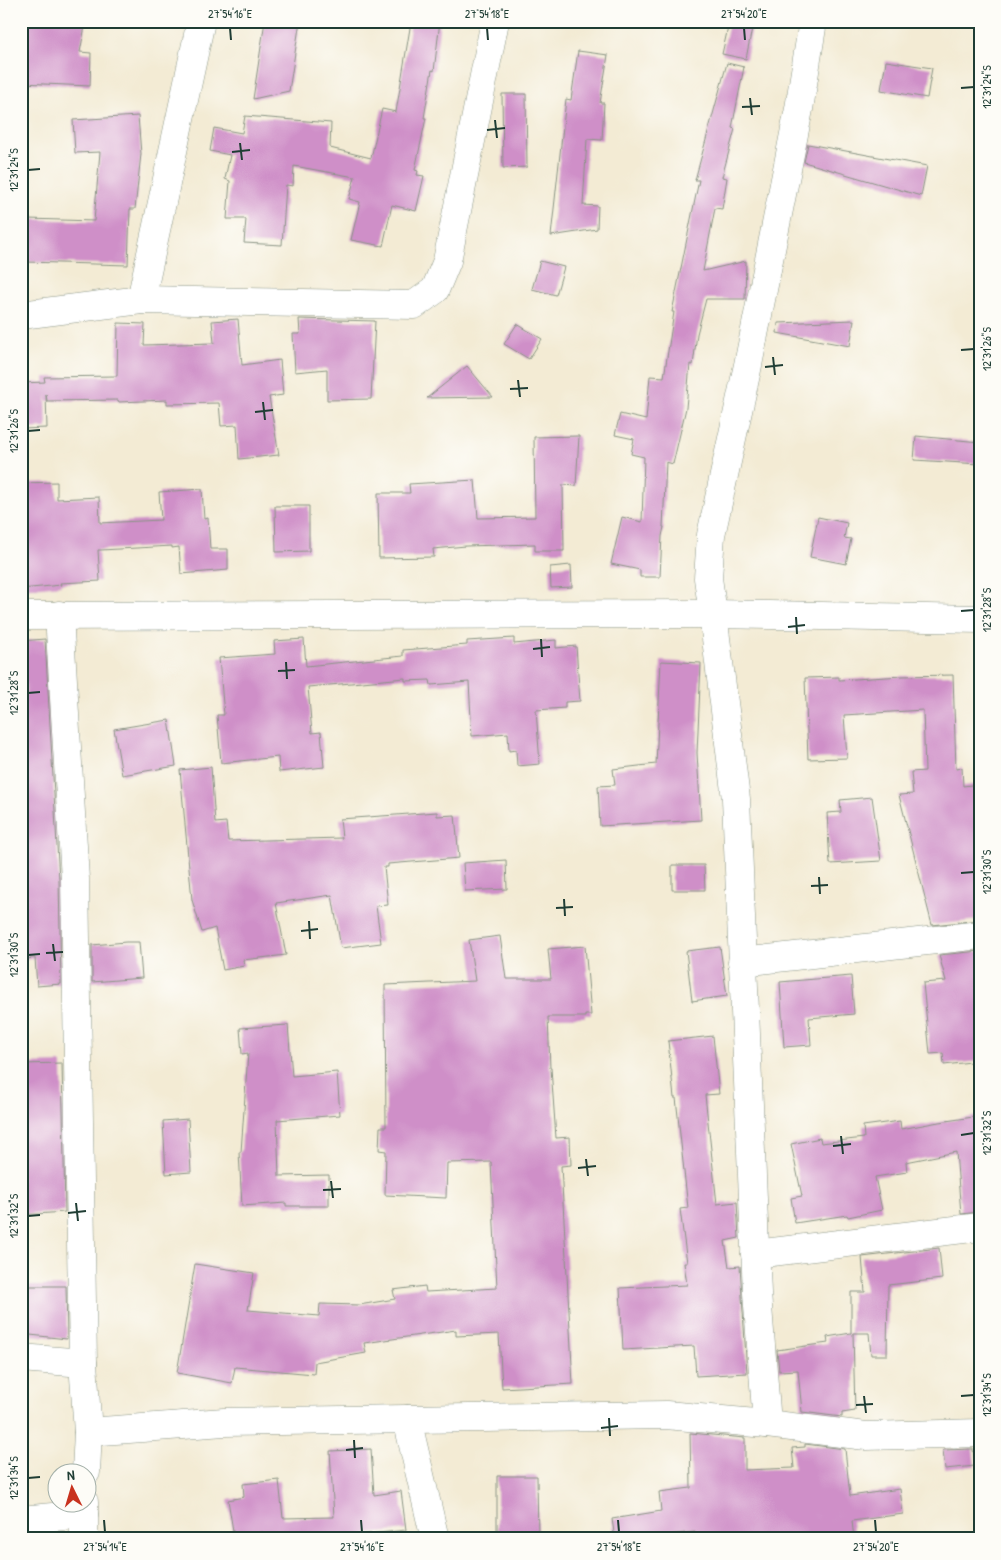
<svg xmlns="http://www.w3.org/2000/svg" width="1001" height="1560" font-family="'Patrick Hand',sans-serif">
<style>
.building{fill:#cf8fc8}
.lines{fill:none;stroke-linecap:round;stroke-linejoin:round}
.street-casing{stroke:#899484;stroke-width:29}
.street{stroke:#fff;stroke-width:28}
.ticks{fill:none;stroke:#1f3d34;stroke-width:2}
.neatline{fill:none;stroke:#1f3d34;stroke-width:2}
.ticks-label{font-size:12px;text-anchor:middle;fill:#1f3d34}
</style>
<rect width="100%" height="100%" fill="#fdfcf7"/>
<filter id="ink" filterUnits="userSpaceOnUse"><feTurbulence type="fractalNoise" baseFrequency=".02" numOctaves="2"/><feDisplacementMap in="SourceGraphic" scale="10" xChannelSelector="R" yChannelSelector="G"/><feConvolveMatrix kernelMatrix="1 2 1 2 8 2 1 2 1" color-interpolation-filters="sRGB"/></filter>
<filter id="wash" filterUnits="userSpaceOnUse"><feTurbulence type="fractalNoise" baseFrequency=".0096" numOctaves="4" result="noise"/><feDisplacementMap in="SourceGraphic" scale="20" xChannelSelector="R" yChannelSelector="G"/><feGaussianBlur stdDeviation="1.12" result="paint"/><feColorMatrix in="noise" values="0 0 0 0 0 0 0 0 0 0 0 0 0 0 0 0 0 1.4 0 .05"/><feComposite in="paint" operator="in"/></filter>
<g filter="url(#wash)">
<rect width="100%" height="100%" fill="#f3ebd4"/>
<g id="blocks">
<g class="building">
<path d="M21,21H86L80,52L91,53L90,86L21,83Z"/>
<path d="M265,21H300L289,91L253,99Z"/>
<path d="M440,21L434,71L432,70L424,118H426L415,170L418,171L417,175L424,176L416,211L392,205L383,246L351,240L360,202L349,199L355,177L294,166L293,186L286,185L282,245L244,243L246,219H227L230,181L225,179L230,155L210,151L214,128L242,133L245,116L331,123L330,148L371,158L382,109L396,112L411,22Z"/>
<path d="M729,23L752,28L746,59L722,54Z"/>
<path d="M578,51L608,55L600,103H604L602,140L587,139L583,205L598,206L597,229L551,236L566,99L571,100Z"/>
<path d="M886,61L932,68L927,98L881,90Z"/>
<path d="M727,63L744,67L732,128L735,129L722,177L727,178L722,209L715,208L703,271L746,261L745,299H706L697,334L693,365L690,364L686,408L673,464L666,462L663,527H664L662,536L660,577H640V570L611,564L622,517L642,522L644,457L631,454L634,439L615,435L620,414L646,420L650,376L664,377L674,312H672L699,180H695Z"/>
<path d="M502,94H526L527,167L503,168Z"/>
<path d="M138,116L141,154L135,209H130L128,265L26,262L28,219L94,221L100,152L75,153L73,120Z"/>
<path d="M808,144L927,166L921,196L804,162Z"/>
<path d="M540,261L564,267L556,295L532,289Z"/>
<path d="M238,319L242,365L280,360L283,395L269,397L279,455L239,459L237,425L221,426L219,403L167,404V400L119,402L118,400L47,401L46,394L47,428L21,429V383L45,382L44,377L117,376L118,323L145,324L144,345L214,343L212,321Z"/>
<path d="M299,319L375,321L371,399L327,400V369L295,372L293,334H300Z"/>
<path d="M854,320L850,346L777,333L778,323Z"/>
<path d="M517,324L542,339L529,359L504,344Z"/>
<path d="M467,366L493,397L427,398Z"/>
<path d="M579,436L576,486L563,485L564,551H535V544L466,546L433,549L434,557L379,558L378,493H410L409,484L475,480L478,518L535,517L534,437Z"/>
<path d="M916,436L980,442V464L914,460Z"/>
<path d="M57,482V499L99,497L100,523L161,520L159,492L202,489L204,519L208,518L210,549H228V570L181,574L179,547L172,548V546L101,550H98L100,581L60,583L61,585L21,589V483Z"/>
<path d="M275,506H309V551L276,552Z"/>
<path d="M818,517L847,523L844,538L851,539L846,564L810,557Z"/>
<path d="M571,565L572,587L551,588L550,567Z"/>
<path d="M514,638V644L556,640V648L576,646L580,701L565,702V708L536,710L540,764L517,766L516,750L509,751L508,733L472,736L469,682L431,685L430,680L405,681V678L308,687L312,733L321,732L324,767L279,772L278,757L221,763L217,715H224L219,658L275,654L274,641L304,639L306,666L403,656V650L467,645V641Z"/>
<path d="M45,639L59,880L61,984L37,986L35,958L21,959V694H26L21,641Z"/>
<path d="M661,661L701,663L697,753L701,820L600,826L598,786L615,785L613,769L656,764Z"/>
<path d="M953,675L956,769L962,768L963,786L980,784V920L932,925L899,795L913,794L911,772L925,771L923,710L844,715L847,758L808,759L805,678L839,677V680L902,676Z"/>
<path d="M169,720L176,766L122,775L114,729Z"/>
<path d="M211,767L215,823L226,822L228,841L342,838L340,819L437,812V816L455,815L459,858L388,864V867H384L388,905L376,906L381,943L341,948L332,895L276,903L286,955L243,960L244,966L223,970L215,928L202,932L192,900L180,770Z"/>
<path d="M872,797L881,861L830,864L827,813L841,812L840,800Z"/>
<path d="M506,860L507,889L465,891L463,863Z"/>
<path d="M672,865H704L705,890H672Z"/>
<path d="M500,936L506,979H551L548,949L585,946L591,1015H585V1017H548L550,1068H551L556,1138L570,1137L571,1165L561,1166L573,1384L502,1388L499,1334L456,1336V1330L364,1343L366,1353L315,1362L314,1374L235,1367L232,1383L177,1373L195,1264L254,1273L248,1310L319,1316L320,1304L359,1305L395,1299L393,1290L425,1286L426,1292L497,1288L491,1162L447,1163L446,1198L385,1195L386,1151L379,1150L380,1127H386L385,985L475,981L469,940Z"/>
<path d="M126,942H139L142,978L92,982V945Z"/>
<path d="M720,947L727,996L692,1001L686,951Z"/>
<path d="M980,951V1061L944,1065L943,1053L930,1054L923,983L946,981L939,955Z"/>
<path d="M851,976L854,1014L809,1018L811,1045L784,1047L780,982Z"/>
<path d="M288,1025L292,1076L337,1072L340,1115L277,1120L279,1176L329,1175V1206H286V1203L242,1206L239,1152H241L248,1053L242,1054L240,1028Z"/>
<path d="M713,1036L719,1094L705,1095L717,1204L737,1202L739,1238L725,1241L729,1267L740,1266L747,1373L696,1376L694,1346L623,1350L620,1288L687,1285L684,1263H687L680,1209L688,1208L676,1098H674L668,1041Z"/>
<path d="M62,1063L65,1212L21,1215V1064Z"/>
<path d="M980,1116V1212L961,1214L956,1152L906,1162L907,1172L875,1177L882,1210L848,1217L847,1215L795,1223L791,1198L802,1196L791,1144L820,1138L821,1143L864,1138L863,1126L900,1121L901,1129L939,1122Z"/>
<path d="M188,1119L191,1172L166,1174L163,1121Z"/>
<path d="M939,1248L942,1279L888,1285L887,1355H871L869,1333H853L855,1411L842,1413V1417L802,1412L798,1370L779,1371L777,1350L828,1343L827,1337L851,1333V1292H865L862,1257Z"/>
<path d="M21,1286H66L67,1339L21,1334Z"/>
<path d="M690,1433L745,1438V1470L794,1468L792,1448L805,1447V1444L845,1449L850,1496L900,1489L903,1514L852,1521L854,1539H695V1532L647,1537V1539H615L612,1519L661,1511L659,1492L691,1488Z"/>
<path d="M371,1449L374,1495L401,1491L406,1530L322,1539H263V1532L234,1537L228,1500L244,1497L243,1484L279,1480L283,1518L334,1517L330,1451Z"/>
<path d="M973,1449L975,1466L945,1469L943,1450Z"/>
<path d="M497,1476H537L538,1539H497Z"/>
</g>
</g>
</g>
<g filter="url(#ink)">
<use href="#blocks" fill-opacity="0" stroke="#899484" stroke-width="1"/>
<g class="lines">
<g class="street-casing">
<g id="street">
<path d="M141,300L201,21"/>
<path d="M21,315L141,300L414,305L435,290L447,261L495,21"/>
<path d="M59,615L75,879L83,1363L88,1432L86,1472"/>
<path d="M21,616L713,614L980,619"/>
<path d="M742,962L980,935"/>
<path d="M755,1254L980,1227"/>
<path d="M21,1358L83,1363"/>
<path d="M407,1419L435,1539"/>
<path d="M767,1424L757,1293L736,799L713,614L708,578L711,535L748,365L799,109L813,21"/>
<path d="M88,1432L224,1422L666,1415L767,1424L866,1436L980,1433"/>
<path d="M21,1520L84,1514"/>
<path d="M84,1539V1502"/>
</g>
</g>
<use href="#street" class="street"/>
</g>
</g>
<path class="ticks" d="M230,28L231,40M487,28L488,40M744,28L745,40M961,88L974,87M750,98L752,115M742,107L760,106M495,120L497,138M487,130L505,128M240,143L242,160M232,152L250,150M28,170L40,169M961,350L974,349M773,357L775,375M765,367L783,365M518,380L520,397M510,389L528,388M263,402L265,420M255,412L273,410M28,431L40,430M961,611L974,610M796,617L797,634M788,627L805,625M541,639L542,657M533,649L550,647M286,662L287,679M278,671L295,670M28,693L40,692M961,873L974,872M819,877L820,894M811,886L828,885M564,899L565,916M556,908L573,907M309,921L310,939M301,931L318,929M53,944L55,961M46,953L63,952M28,955L40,954M961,1135L974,1133M841,1136L843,1154M833,1146L851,1144M586,1159L588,1176M578,1168L596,1166M331,1181L333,1198M323,1190L341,1189M76,1203L78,1221M68,1213L86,1211M28,1216L40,1215M864,1396L866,1413M961,1396L974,1395M856,1405L873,1404M609,1418L610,1436M601,1428L618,1426M354,1440L355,1458M346,1450L363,1448M28,1478L40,1477M104,1520L105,1532M361,1520L362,1532M618,1520L619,1532M875,1520L876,1532"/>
<rect width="1001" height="1560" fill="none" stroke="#fdfcf7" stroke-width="55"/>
<g transform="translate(72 1488) rotate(355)"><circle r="24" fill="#fdfcf7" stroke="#a4b0a9"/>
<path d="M0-4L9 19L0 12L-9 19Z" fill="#c8321e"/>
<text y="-8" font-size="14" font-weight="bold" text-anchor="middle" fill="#1f3d34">N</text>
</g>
<rect x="28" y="28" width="946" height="1504" class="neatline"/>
<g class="ticks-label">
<text x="230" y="18">27°54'16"E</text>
<text x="487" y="18">27°54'18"E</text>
<text x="744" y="18">27°54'20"E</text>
<text transform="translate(987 87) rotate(-90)" y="4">12°31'24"S</text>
<text transform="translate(14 170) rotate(-90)" y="4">12°31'24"S</text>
<text transform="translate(987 349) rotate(-90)" y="4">12°31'26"S</text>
<text transform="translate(14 431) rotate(-90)" y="4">12°31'26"S</text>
<text transform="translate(987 610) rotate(-90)" y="4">12°31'28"S</text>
<text transform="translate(14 693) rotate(-90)" y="4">12°31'28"S</text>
<text transform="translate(987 872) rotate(-90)" y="4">12°31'30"S</text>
<text transform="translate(14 955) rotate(-90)" y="4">12°31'30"S</text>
<text transform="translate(987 1133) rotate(-90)" y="4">12°31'32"S</text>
<text transform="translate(14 1216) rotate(-90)" y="4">12°31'32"S</text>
<text transform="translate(987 1395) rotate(-90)" y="4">12°31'34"S</text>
<text transform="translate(14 1478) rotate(-90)" y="4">12°31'34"S</text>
<text x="105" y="1551">27°54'14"E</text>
<text x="362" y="1551">27°54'16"E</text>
<text x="619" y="1551">27°54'18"E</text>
<text x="876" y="1551">27°54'20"E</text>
</g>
</svg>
